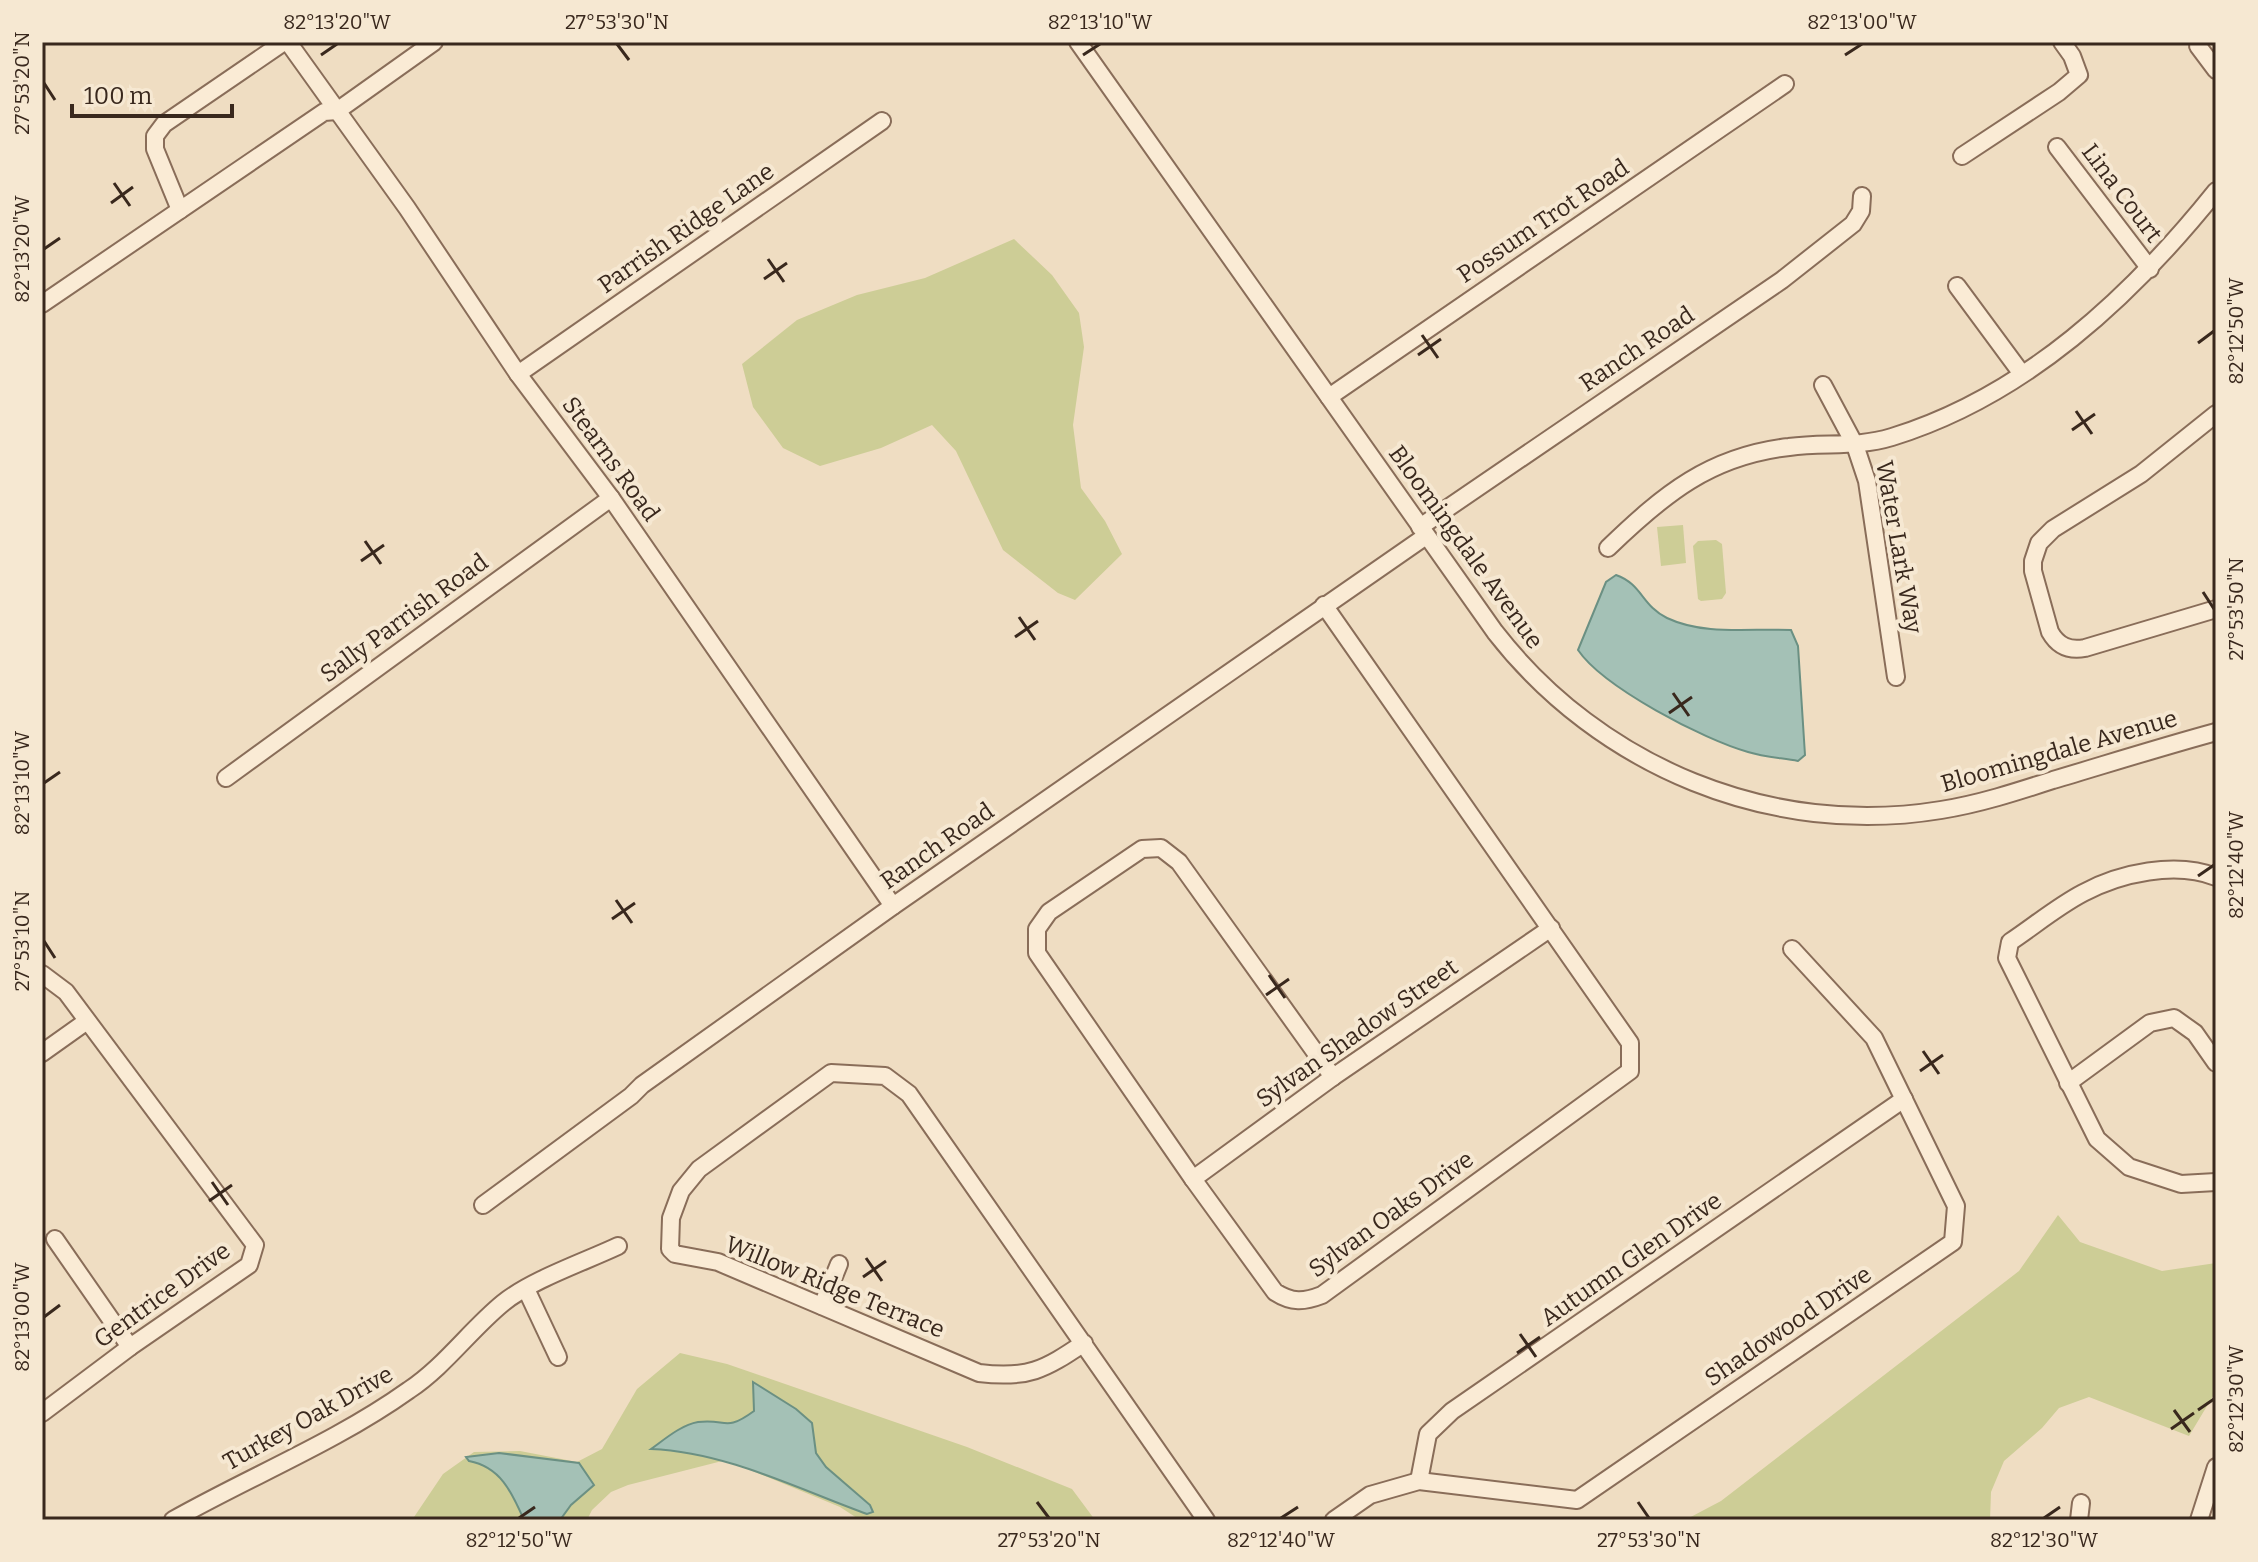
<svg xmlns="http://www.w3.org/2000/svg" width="2258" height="1562" font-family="Bitter,serif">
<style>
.green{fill:#cdcd96}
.water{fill:#a4c1b6;stroke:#6b9083;stroke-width:2}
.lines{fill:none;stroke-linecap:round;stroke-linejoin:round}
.minor-casing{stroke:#896d59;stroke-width:20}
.minor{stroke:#faebd5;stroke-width:16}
.ticks{fill:none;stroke:#39281d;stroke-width:3}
.labels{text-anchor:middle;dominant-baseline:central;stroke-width:8;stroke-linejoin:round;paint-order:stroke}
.street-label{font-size:24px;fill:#39281d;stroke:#f6e8d2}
.neatline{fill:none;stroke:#39281d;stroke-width:3}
.ticks-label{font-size:20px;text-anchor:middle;fill:#39281d}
</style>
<rect width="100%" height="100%" fill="#efddc2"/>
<g class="green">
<path d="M1014,239L1052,275L1079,313L1084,347L1073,425L1081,488L1105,521L1122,554L1075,600L1058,593L1003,550L956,451L932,425L881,448L820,466L783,448L753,407L742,364L797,320L857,295L925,278Z"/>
<path d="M1683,525L1686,563L1661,566L1657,527Z"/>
<path d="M1716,540L1722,544L1726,593L1722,599L1701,601L1698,599L1693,546L1698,541Z"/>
<path d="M2058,1215L2080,1242L2162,1271L2216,1263V1391L2189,1436L2089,1397L2059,1408L2042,1428L2004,1461L1991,1492L1990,1520H1685L1721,1501L2019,1271Z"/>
<path d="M680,1353L727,1364L967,1447L1072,1489L1095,1520H860L840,1507L726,1460L628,1485L611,1492L592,1510L587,1520H412L443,1474L474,1452L520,1451L577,1462L602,1449L637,1389Z"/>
</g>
<g class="water">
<path d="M1616,575C1642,584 1642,606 1667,618C1705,636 1751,628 1791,630L1798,646L1805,755L1798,761C1782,758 1764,757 1748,752C1704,740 1603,687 1578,650L1606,582Z"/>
<path d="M753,1382L796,1409L812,1423L816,1453L826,1467L870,1505L873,1512L867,1514C798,1489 726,1452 651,1449C665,1439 681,1425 698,1422C727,1418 724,1433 754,1411Z"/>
<path d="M499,1453L579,1463L594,1485L571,1505L560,1520H524C512,1493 501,1467 469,1461L466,1457Z"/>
</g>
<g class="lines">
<g class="minor-casing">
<g id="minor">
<path d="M288,42L407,208L518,374L611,498L893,906"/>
<path d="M1078,42L1495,632C1600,767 1771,838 1941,810C1979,804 2016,792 2053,780C2107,764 2161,747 2216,732"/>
<path d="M2198,46L2216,70"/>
<path d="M2057,147L2150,269"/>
<path d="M1962,156L2059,92L2079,75L2072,56L2062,42"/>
<path d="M180,210L155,149V136L164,124L284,42"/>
<path d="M1957,286L2022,374"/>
<path d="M42,304L324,112L337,111L434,42"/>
<path d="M518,374L882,121"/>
<path d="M1823,385L1855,445L1867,481L1896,677"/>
<path d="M1329,397L1785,84"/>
<path d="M2216,414L2141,474L2053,529L2039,543L2033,561V571L2050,632C2058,646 2069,651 2085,648L2216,609"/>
<path d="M1420,527L1782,280L1853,224L1861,211L1862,196"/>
<path d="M1608,548C1664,494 1710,456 1789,447C1825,442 1856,448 1892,437C2025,396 2131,297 2216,191"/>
<path d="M1324,605L1630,1043V1071L1322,1295C1304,1302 1292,1303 1275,1292L1193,1179L1037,953V929L1049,912L1142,849L1161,848L1179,862L1333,1077"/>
<path d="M226,778L611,498"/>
<path d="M2216,877C2176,861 2120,873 2083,893C2058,906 2034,926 2010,942L2007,958L2097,1139L2129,1167L2181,1184L2216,1182"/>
<path d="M42,974L66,992L255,1245L249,1265L130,1347L42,1413"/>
<path d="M42,1053L87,1021"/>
<path d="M2068,1083L2150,1023L2174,1018L2195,1033L2216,1063"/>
<path d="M1193,1179L1333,1077L1551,928"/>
<path d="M483,1205L631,1096L642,1085L893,906L1426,536"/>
<path d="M55,1239L130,1347"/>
<path d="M526,1289L558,1357"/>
<path d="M822,1306L839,1264"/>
<path d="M1084,1343C1044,1370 1028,1379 979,1373L718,1262L675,1254L670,1249L671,1218L681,1191L699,1169L831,1073L885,1076L909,1094L1206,1520"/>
<path d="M1419,1481L1428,1434L1452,1411L1904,1099"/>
<path d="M173,1520C251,1476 336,1442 409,1390C445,1366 470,1330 503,1303C531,1280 584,1262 618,1246"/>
<path d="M1334,1520L1370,1495L1419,1481L1577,1500L1953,1242L1956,1206L1874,1038L1792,949"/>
<path d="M2079,1520L2081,1503"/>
<path d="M2199,1520L2216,1467"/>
</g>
</g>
<use href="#minor" class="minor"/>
</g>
<path class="ticks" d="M617,44L629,60M321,55L337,44M1083,55L1100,44M1845,55L1862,44M44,83L55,100M114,183L130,206M111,203L133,187M44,249L60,238M768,259L784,282M764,279L787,263M1422,335L1438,358M2198,343L2214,331M1418,355L1441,339M2076,411L2092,434M2072,430L2095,414M365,541L381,564M361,561L384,545M2203,592L2214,609M1019,617L1035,640M1015,637L1038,621M1673,693L1689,716M1669,713L1692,697M44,783L60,772M2198,876L2214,865M616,900L632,923M612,919L635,903M44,941L55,958M1269,975L1285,998M1266,995L1289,979M1923,1051L1939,1074M1920,1071L1943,1055M212,1182L228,1205M209,1201L232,1185M866,1258L882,1281M863,1277L886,1261M44,1317L60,1305M1520,1334L1536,1357M1517,1353L1540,1337M2174,1410L2190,1432M2198,1410L2214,1399M2171,1429L2194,1413M1037,1502L1049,1518M1638,1502L1649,1518M519,1518L535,1507M1281,1518L1298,1507M2044,1518L2060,1507"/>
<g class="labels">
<g class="street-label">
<text transform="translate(2122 193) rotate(53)">Lina Court</text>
<text transform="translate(1543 221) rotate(-34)">Possum Trot Road</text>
<text transform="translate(686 228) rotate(-35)">Parrish Ridge Lane</text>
<text transform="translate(1637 349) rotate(-34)">Ranch Road</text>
<text transform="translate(611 459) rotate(54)">Stearns Road</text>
<text transform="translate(1466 547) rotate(54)">Bloomingdale Avenue</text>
<text transform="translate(1899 547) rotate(80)">Water Lark Way</text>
<text transform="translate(404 618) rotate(-36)">Sally Parrish Road</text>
<text transform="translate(2059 751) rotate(-16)">Bloomingdale Avenue</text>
<text transform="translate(937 846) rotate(-35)">Ranch Road</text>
<text transform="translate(1357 1033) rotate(-35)">Sylvan Shadow Street</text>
<text transform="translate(1391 1214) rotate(-36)">Sylvan Oaks Drive</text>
<text transform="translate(1631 1259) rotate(-35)">Autumn Glen Drive</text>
<text transform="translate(835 1287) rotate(22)">Willow Ridge Terrace</text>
<text transform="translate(162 1295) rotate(-36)">Gentrice Drive</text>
<text transform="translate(1788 1326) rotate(-34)">Shadowood Drive</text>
<text transform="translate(308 1418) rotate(-29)">Turkey Oak Drive</text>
</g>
</g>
<rect width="2258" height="1562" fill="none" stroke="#f6e8d2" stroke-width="88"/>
<path d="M72 104v12h160v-12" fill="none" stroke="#39281d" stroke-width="4"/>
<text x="84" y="104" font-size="24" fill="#39281d" stroke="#f6e8d2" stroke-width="6" paint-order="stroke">100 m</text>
<rect x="44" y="44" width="2170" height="1474" class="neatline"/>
<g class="ticks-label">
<text x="337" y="29">82°13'20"W</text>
<text x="617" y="29">27°53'30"N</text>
<text x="1100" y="29">82°13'10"W</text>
<text x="1862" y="29">82°13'00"W</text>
<text transform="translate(22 83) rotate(-90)" y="7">27°53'20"N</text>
<text transform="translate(22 249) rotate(-90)" y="7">82°13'20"W</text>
<text transform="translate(2236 331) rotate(-90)" y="7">82°12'50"W</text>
<text transform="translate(2236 609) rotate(-90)" y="7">27°53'50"N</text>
<text transform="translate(22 783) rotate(-90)" y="7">82°13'10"W</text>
<text transform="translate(2236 865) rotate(-90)" y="7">82°12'40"W</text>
<text transform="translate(22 941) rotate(-90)" y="7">27°53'10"N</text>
<text transform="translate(22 1317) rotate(-90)" y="7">82°13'00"W</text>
<text transform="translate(2236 1399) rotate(-90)" y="7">82°12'30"W</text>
<text x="519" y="1547">82°12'50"W</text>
<text x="1049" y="1547">27°53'20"N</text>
<text x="1281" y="1547">82°12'40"W</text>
<text x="1649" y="1547">27°53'30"N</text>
<text x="2044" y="1547">82°12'30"W</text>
</g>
</svg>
